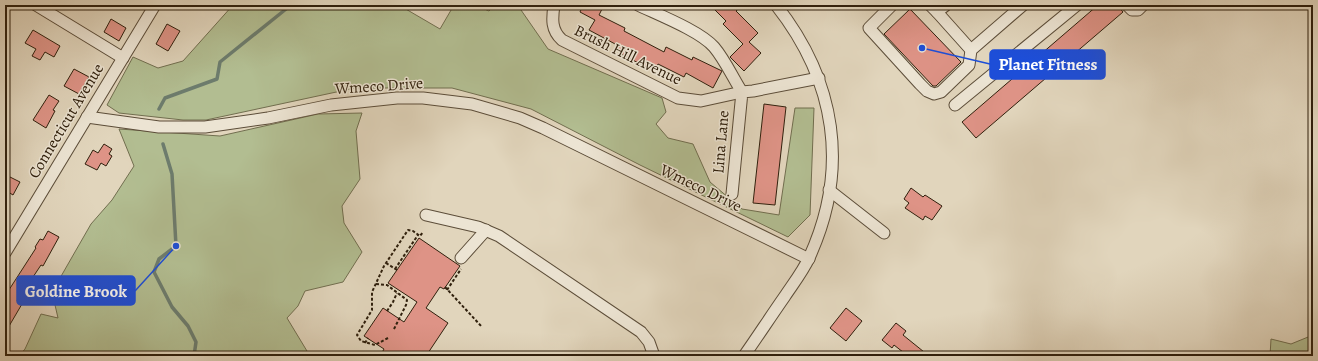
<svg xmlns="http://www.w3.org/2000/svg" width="1318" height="361" font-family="Alegreya,serif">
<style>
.green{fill:#b2bd91;stroke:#716e4f}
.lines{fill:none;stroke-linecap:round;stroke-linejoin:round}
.stream{stroke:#6d7c6d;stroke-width:3.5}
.building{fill:#de9386;stroke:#30200d}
.minor-casing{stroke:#5c4d39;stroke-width:13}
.path{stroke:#30200d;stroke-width:2;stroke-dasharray:3 2;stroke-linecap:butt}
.minor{stroke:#ece4d3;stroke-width:11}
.labels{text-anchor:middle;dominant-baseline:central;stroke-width:3;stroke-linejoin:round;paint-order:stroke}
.street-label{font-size:16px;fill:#30200d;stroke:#ece4d3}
.leader{fill:none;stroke:#1d4ed8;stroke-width:1.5}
.callout-dot{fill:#1d4ed8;stroke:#ece4d3;stroke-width:1.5}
.callout{fill:#1d4ed8;stroke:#1d4ed8;stroke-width:1.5}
.callout-label{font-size:17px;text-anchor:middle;font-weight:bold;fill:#fff}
</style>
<rect width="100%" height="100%" fill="#e1d5bc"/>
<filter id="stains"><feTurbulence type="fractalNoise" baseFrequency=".005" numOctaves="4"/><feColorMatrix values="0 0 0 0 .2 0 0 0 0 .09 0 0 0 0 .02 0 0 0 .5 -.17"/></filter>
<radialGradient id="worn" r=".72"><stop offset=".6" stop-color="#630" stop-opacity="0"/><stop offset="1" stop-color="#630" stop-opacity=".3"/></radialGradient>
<g class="green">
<path d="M233,5H404V8L440,29L454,5H475L489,11L495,5H523L521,10L548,49L662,98L666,112L656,124L668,138L693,144L710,182L742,209L779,215L795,108H814L810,215L788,237L640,165L531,109L452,88H355L206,120H183L119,113L107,105L133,57L158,68L183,61Z"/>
<path d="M362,113L356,131L360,179L342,206L344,223L362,252L343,282L305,291L298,306L287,318L310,356H19L25,349L41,314L58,318L52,292L91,224L112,200L134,166L119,129L220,136L318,114Z"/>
<path d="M1313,335V356H1270L1271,339L1291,344Z"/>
</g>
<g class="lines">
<g class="stream">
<path d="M159,109L165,98L217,79L220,62L291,5"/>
<path d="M163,144L172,174L176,246L159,259L154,272L172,307L188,326L196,342L194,356"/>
</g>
</g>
<g class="building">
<path d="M583,5H604L599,15L625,28L624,31L664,52L666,47L692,60L693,57L722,71L713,88L686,73L684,77L658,64L656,68L648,64L646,67L621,54L623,52L615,47L617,45L589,30L595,20L580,12Z"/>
<path d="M710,5H743L736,11L758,33L749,42L761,53L744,71L730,57L743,44L723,24L726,21Z"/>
<path d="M1098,5H1117L1123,12L976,138L962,122Z"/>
<path d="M910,9L961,62L936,86H933L884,34Z"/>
<path d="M111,19L126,28L119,41L104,32Z"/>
<path d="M167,24L180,31L168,51L156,44Z"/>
<path d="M33,30L60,46L54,57L45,52L40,60L32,56L36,49L25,43Z"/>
<path d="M74,69L89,77L79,94L64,86Z"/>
<path d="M49,95L59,101L53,110L55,111L46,128L33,120Z"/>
<path d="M764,104L786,107L775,205L753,203Z"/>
<path d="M104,144L112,149L109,154L112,156L106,166L101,163L97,170L85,164L93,150L98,153Z"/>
<path d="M10,177L20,182L13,195L5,190V185Z"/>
<path d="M911,188L923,197L925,195L942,206L932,220L925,216L923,220L905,208L909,203L904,199Z"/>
<path d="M48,231L59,237L43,266L41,265L31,280H29L17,301L22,304L5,333V296L36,248L35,247L40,239L43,240Z"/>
<path d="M419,238L460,266L444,289L440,287L426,308L448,323L426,356H380L384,349L364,336L383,308L404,322L417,302L388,283Z"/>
<path d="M846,308L862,321L846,341L830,328Z"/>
<path d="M896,323L906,331L903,335L929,356H908L894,345L892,348L882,340Z"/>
</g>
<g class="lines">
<g class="minor-casing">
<g id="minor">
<path d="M36,5L123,58"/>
<path d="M554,5C552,19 551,30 562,40L678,98L701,101L742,92C733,78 725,60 714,47C700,31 659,15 638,5"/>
<path d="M892,5L869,28L920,84L927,91L934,94L941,92L969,65L971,50L1023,5"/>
<path d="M930,5L937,12L946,5"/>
<path d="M1127,5L1132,10H1138L1143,5"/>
<path d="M937,12L971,50"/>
<path d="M955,105L1077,5"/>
<path d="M87,117L159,127H205L268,118L331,105L397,98H423L472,104L520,118L543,128L809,259"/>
<path d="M829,190L884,233"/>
<path d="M732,194L742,92L753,91L819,78"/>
<path d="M426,215L478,227L499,236L641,332L649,342L654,356"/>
<path d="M5,253L155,5"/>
<path d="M461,258L486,230"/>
<path d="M744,356C758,336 771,316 785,296C793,284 803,271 809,258C850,169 836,81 776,5"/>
</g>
</g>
<g class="path">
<path d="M386,263L397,270"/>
<path d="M395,269L418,235"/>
<path d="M376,284L387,285L407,300L406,305L394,329"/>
<path d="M445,287L482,327"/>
<path d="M447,290L461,269"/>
<path d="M387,311L393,302L397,293"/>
<path d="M388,338L375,345L361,341L357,335L372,310V292L384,266L408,230L413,231L420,236L423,232"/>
<path d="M365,343L368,338"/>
</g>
<use href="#minor" class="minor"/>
</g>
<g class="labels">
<g class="street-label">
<text transform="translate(628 55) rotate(26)">Brush Hill Avenue</text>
<text transform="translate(379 86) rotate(-4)">Wmeco Drive</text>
<text transform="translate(66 121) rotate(-59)">Connecticut Avenue</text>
<text transform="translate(721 142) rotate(-85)">Lina Lane</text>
<text transform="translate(701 188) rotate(26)">Wmeco Drive</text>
</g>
</g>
<path class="leader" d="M922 48L990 64M176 246L135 291"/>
<g class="callout-dot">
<circle cx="922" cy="48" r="4"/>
<circle cx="176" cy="246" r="4"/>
</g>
<g class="callout">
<rect x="990" y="50" width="115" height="29" rx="4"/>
<rect x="17" y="276" width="118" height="29" rx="4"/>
</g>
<g class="callout-label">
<text x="1048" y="70">Planet Fitness</text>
<text x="76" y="297">Goldine Brook</text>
</g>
<rect width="1318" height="361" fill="none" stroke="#e1d5bc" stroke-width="20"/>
<rect x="6" y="6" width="1306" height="349" fill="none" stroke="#30200d" stroke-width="2"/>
<rect x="10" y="10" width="1298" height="341" fill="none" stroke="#30200d"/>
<rect width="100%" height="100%" filter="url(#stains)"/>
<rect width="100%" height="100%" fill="url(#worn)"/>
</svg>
